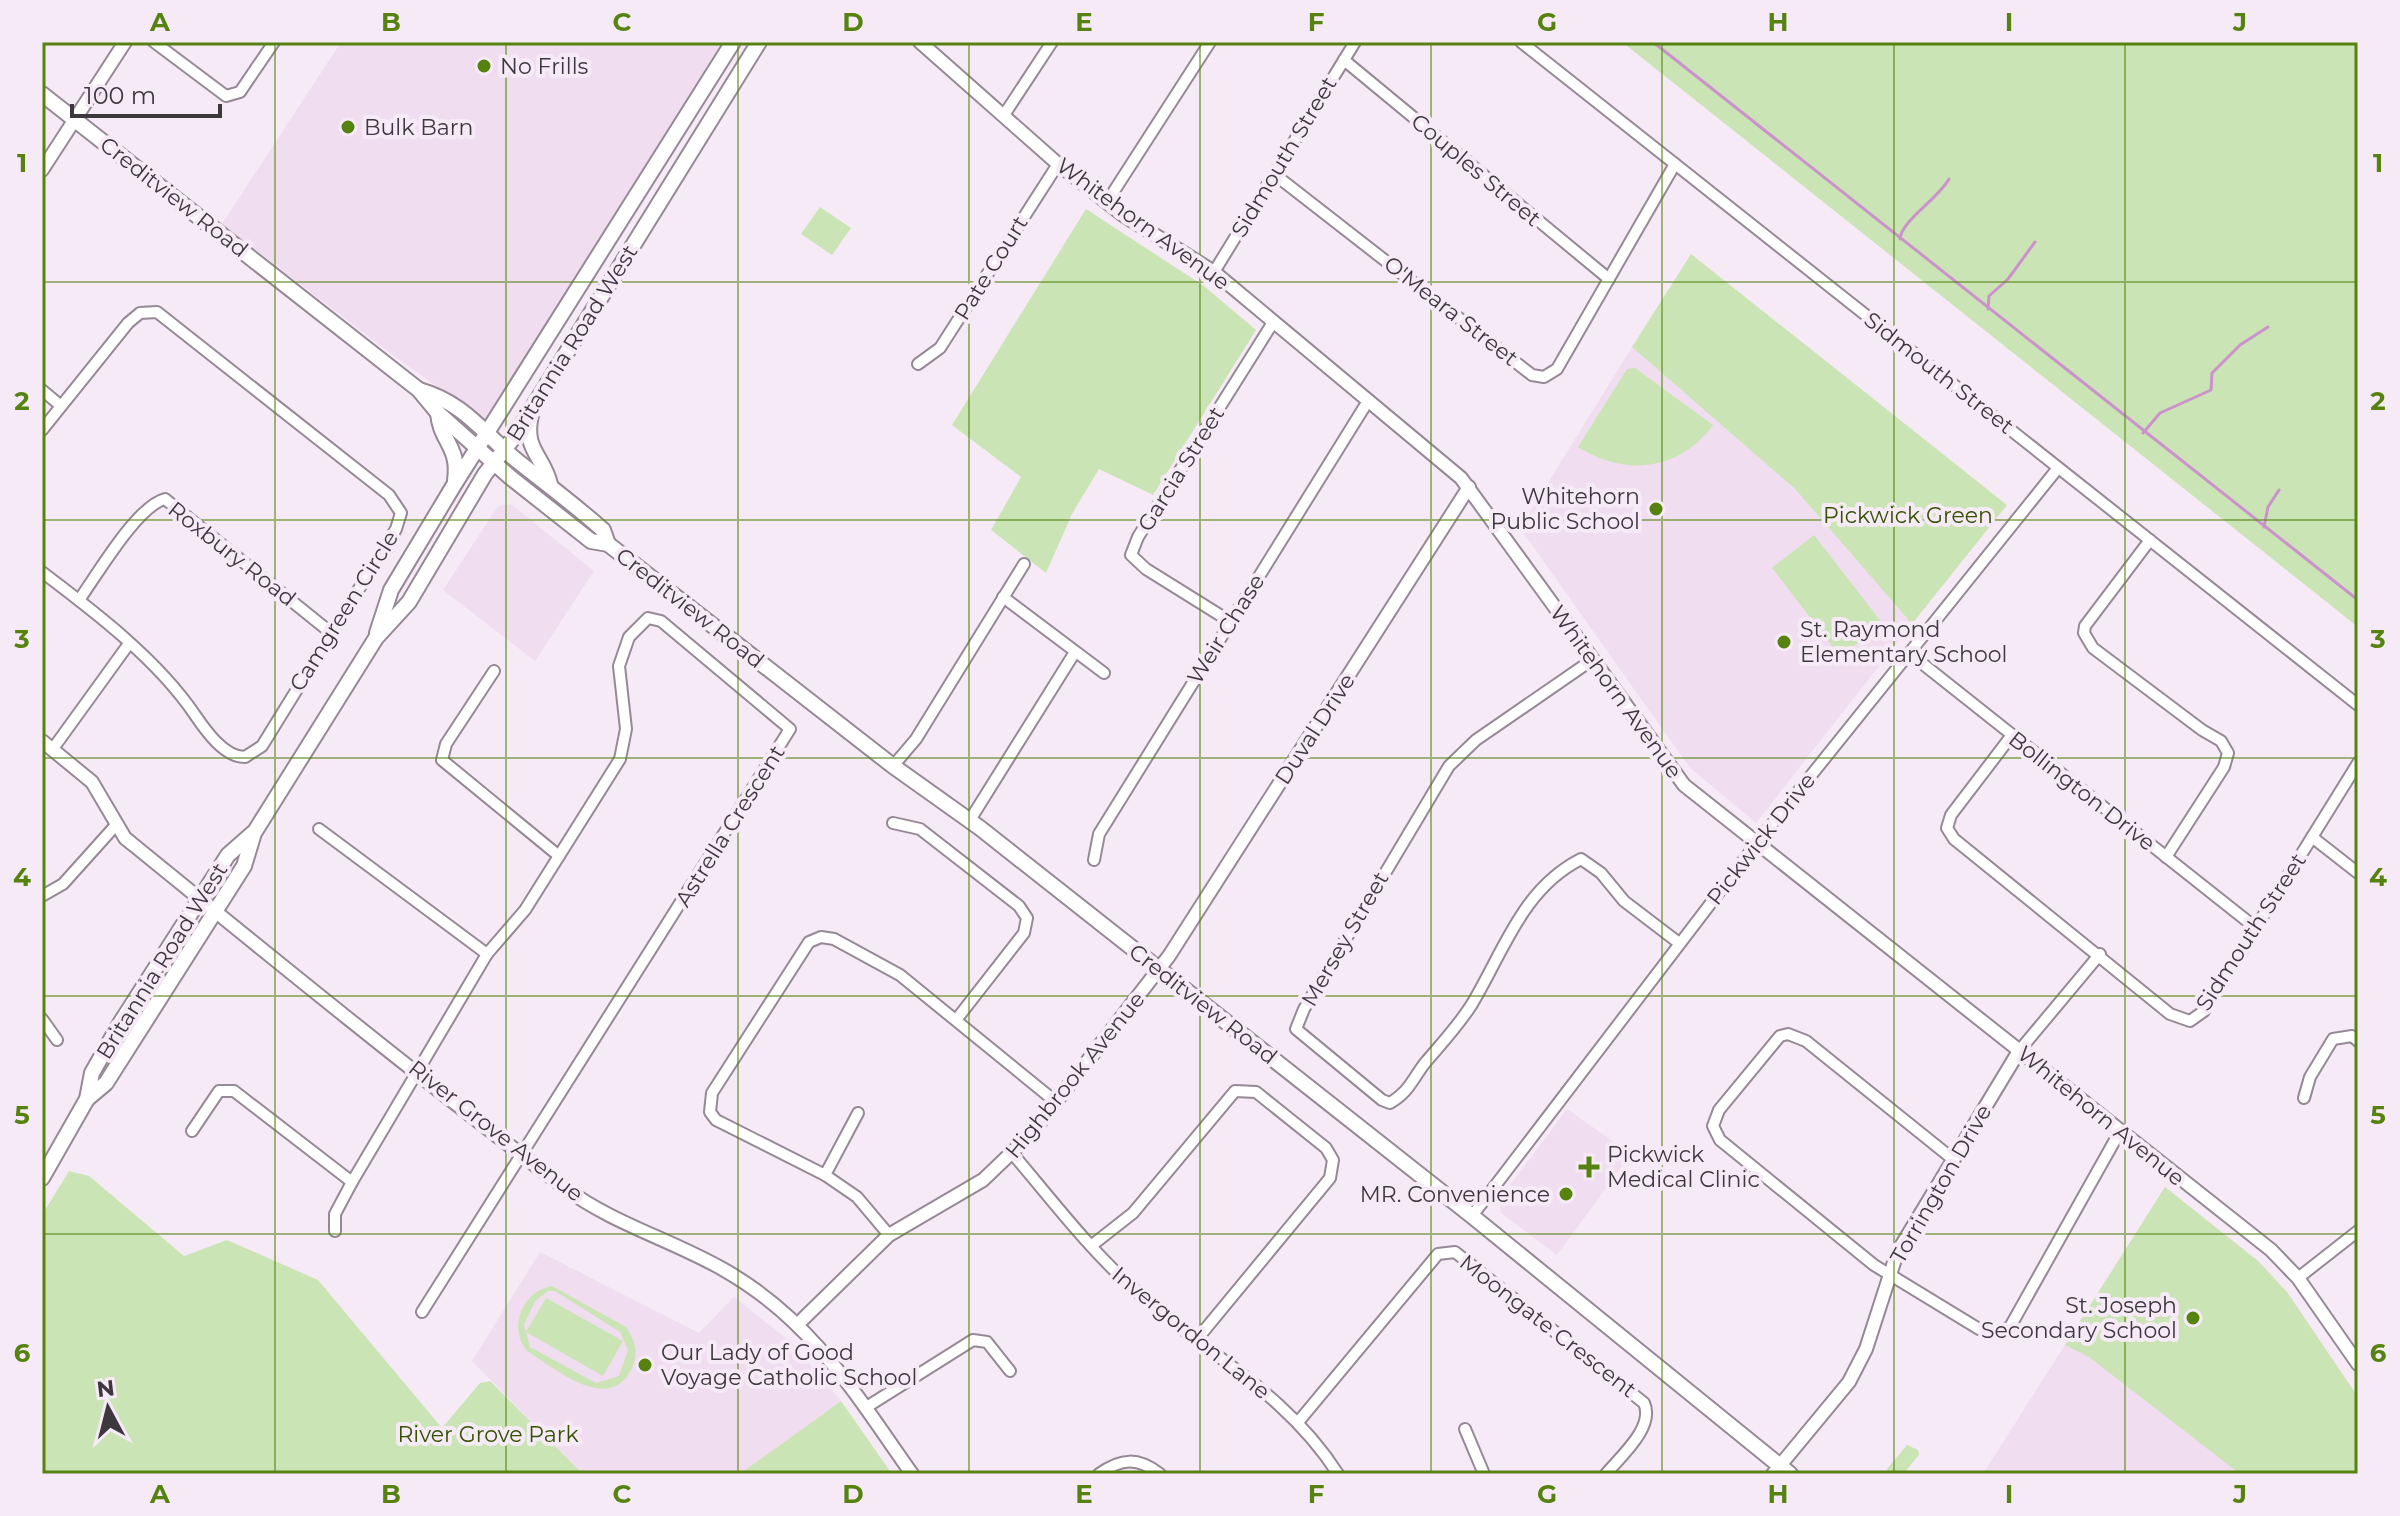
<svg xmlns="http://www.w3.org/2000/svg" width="2400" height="1516" font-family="Montserrat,sans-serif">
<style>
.built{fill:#f0ddf0}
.green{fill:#cbe4b5;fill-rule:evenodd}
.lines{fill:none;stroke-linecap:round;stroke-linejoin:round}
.stream{stroke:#cb92cc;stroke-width:3}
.minor-casing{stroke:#968996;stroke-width:14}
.tertiary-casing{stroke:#968996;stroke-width:16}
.secondary-casing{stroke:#968996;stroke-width:18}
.minor{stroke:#fff;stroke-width:10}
.tertiary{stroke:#fff;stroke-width:12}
.secondary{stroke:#fff;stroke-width:14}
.grid{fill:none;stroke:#568310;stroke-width:2;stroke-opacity:0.55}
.poi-dot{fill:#568310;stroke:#f7eaf7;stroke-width:3}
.labels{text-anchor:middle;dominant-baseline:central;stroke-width:8;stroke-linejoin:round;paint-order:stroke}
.poi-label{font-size:22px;fill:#3d383d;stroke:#f7eaf7;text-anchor:start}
.street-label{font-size:22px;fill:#3d383d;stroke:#f7eaf7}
.park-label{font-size:22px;fill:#335100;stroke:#f7eaf7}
.neatline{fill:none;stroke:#568310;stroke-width:3}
.grid-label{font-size:26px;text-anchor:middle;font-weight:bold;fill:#568310}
</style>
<rect width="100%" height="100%" fill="#f7eaf7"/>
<g class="built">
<path d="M341,42H725L485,420L395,357L222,224Z"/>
<path d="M1632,347L1795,489L1912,624L1756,823L1690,768L1520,528Z"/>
<path d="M511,504L594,571L535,661L443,590L498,506Z"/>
<path d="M1567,1109L1631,1154L1557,1255L1501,1213L1499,1200Z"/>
<path d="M2165,1187L2258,1261L2287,1292L2358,1397L2297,1474H1983Z"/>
<path d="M540,1252L699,1333L734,1297L792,1343L841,1401L740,1474H583L472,1361Z"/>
</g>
<g class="green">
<path d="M1622,42H2358V627Z"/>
<path d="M820,207L851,228L832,255L801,234Z"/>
<path d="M1086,209L1204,286L1256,330L1153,495L1099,469L1072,514L1046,573L991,530L1021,477L952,425Z"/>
<path d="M1691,254L2007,505L1912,624L1795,489L1632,347Z"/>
<path d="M1635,368L1713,425C1679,471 1625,477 1578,447L1627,369Z"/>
<path d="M1814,535L1883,624L1840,656L1772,568Z"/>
<path d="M69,1171L89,1176L184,1256L227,1240L318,1280L442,1428L480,1383L490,1381L583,1474H42V1215Z"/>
<path d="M2165,1187L2258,1261L2287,1292L2358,1397V1474H2240L2089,1357L2065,1345Z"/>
<path d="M552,1286L626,1327C635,1340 639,1353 632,1368C609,1416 555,1368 527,1351C508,1328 522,1291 552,1286ZM548,1291H555L620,1332L628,1350L619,1376L596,1383L530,1347L524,1325L535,1301Z"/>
<path d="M546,1298L623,1341L603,1376L526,1332Z"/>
<path d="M841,1401L892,1474H740L741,1473Z"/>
<path d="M1907,1445L1918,1450L1919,1455L1903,1474H1889L1887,1469Z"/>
</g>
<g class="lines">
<g class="stream">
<path d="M1653,42L2358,600"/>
<path d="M1900,239C1901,221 1939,198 1949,179"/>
<path d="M1988,309L1989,296L2008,279L2035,242"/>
<path d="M2143,433L2160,413L2211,390L2212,373L2240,345L2268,327"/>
<path d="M2264,527L2268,507L2279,490"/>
</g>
<g class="minor-casing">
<g id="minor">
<path d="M154,42L226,96L240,92L274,42"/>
<path d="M1521,42L2358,705"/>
<path d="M1344,60L1609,279"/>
<path d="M1004,115L1052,42"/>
<path d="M1274,174L1532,375L1544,377L1557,369L1675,164"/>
<path d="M1110,205L1114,191L1210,42"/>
<path d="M1214,272L1355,42"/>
<path d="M918,364L940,348L1058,164"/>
<path d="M42,390L61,406"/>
<path d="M42,430L128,323L140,313L157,312L389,495L401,513L396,529L262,746L245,757C224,757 206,731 195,715C158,660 95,612 42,572"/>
<path d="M2150,540L2085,626L2084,633L2093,648L2202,730L2221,741L2228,753L2224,767L2166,857"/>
<path d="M1003,597L1104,673"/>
<path d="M79,600C97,575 137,506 165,499L330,632"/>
<path d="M1231,622L1146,569L1131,555L1138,537L1272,324"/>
<path d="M1909,653L2256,928"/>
<path d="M1592,660L1476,740L1449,766L1304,1009L1296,1029L1382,1100L1390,1103C1409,1092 1412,1080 1425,1063C1441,1044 1459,1025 1472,1004C1504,951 1522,889 1581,859L1601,873L1624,901L1679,943"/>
<path d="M494,671L446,744L442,760L559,856"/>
<path d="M2012,735L1951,815L1947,828L1954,839L2170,1014L2190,1021L2204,1011L2358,763"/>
<path d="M52,750L128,645"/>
<path d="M893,766L916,739L1024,564"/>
<path d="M970,820L1075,652"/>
<path d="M893,823L920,829L1019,906L1027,918L1024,933L956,1020"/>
<path d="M319,829L487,954"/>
<path d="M2312,837L2358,873"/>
<path d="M1094,860L1099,834L1368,401"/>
<path d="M42,896L63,884L116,825"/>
<path d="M42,1019L57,1040"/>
<path d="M2019,1051L2100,954"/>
<path d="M2304,1098L2310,1077L2333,1039L2352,1036L2358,1041"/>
<path d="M192,1131L219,1091H234L352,1182"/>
<path d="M1012,1153C1052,1200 1089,1249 1135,1290C1205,1354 1285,1391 1338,1474"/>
<path d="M1954,1160L1806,1041L1788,1034L1780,1036L1719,1110L1713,1126L1720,1140L1874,1265L1979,1329L1997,1332L2010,1327L2119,1133"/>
<path d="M825,1175L858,1113"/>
<path d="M1472,1216L1756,844L2058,468"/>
<path d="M335,1231V1214L352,1182L487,954L525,910L620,759L626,729L619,666L629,637L648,618L661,621L790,729L422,1312"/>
<path d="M889,1235L857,1197L825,1175L716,1120L710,1112L712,1093L809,942L821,937L834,939L900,975L1056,1102"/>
<path d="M1091,1246L1133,1213L1235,1091L1256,1092L1326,1148L1333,1160L1330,1178L1198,1338"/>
<path d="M2298,1278L2358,1231"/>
<path d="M865,1408L973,1340L987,1342L1010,1371"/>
<path d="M1299,1421L1438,1254L1455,1252L1644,1403C1655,1427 1621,1456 1606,1474"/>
<path d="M1465,1429L1484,1474"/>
<path d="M1099,1474C1121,1458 1138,1457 1160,1474"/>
</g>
</g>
<g class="tertiary-casing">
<g id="tertiary">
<path d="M920,42L1058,164L1123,215L1214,272L1461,478L1684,785L2271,1250L2298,1278L2358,1364"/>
<path d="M42,170L125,42"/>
<path d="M42,741L92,782L125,838C270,956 416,1075 565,1188C613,1224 675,1241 726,1271C813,1321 856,1395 912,1474"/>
<path d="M799,1323L889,1235L983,1180L1031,1134L1169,956L1469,487"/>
<path d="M1773,1474L1849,1382L1866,1349L1897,1253L2019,1051"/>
</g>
</g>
<g class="secondary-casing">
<g id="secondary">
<path d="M42,94L419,390L438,413L510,477L591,541L608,544L893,766L980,828L1472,1216L1790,1474"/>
<path d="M419,390C467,404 483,434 520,463C548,485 576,506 603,530L608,544"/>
<path d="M438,413C440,441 460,447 455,480"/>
<path d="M531,415C523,450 543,455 550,484"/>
<path d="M377,633L391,590L454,485L733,42"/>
<path d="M87,1099L106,1083L244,866L254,833L376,638L409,602L485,474L515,436L759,42"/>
<path d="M42,1178L87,1099L92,1073L121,1022L228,855L253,833"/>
</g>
</g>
<use href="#minor" class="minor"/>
<use href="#tertiary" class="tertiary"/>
<use href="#secondary" class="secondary"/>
</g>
<path class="grid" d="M275,42V1474M506,42V1474M738,42V1474M969,42V1474M1200,42V1474M1431,42V1474M1662,42V1474M1894,42V1474M2125,42V1474M42,282H2358M42,520H2358M42,758H2358M42,996H2358M42,1234H2358"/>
<g class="poi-dot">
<circle cx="484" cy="66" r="8"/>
<circle cx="348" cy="127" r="8"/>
<circle cx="1656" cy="509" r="8"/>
<circle cx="1784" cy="642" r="8"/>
<path d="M1585 1155h8v8h8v8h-8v8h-8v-8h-8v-8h8z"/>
<circle cx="1566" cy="1194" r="8"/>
<circle cx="2193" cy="1318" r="8"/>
<circle cx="645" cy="1365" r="8"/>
</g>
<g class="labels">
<g class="poi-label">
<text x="500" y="66">No Frills</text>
<text x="364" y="127">Bulk Barn</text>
<text x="1640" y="496" text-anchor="end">Whitehorn<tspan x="1640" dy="25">Public School</tspan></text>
<text x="1800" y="629">St. Raymond<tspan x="1800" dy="25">Elementary School</tspan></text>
<text x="1607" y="1154">Pickwick<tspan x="1607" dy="25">Medical Clinic</tspan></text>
<text x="1550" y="1194" text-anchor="end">MR. Convenience</text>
<text x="2177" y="1305" text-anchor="end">St. Joseph<tspan x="2177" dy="25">Secondary School</tspan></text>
<text x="661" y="1352">Our Lady of Good<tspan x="661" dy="25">Voyage Catholic School</tspan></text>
</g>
<g class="street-label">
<text transform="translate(1284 157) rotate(-59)">Sidmouth Street</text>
<text transform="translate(1476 170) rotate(40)">Couples Street</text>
<text transform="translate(174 197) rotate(38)">Creditview Road</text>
<text transform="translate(1143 224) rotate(36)">Whitehorn Avenue</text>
<text transform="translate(991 268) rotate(-58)">Pate Court</text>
<text transform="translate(1451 311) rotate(38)">O'Meara Street</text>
<text transform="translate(572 343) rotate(-58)">Britannia Road West</text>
<text transform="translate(1939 373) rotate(38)">Sidmouth Street</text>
<text transform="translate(1181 469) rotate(-58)">Garcia Street</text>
<text transform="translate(232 554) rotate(38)">Roxbury Road</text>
<text transform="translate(690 608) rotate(38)">Creditview Road</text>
<text transform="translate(344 611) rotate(-58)">Camgreen Circle</text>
<text transform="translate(1226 629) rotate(-58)">Weir Chase</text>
<text transform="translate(1616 692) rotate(54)">Whitehorn Avenue</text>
<text transform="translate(1315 729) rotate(-57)">Duval Drive</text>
<text transform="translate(2082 791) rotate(38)">Bollington Drive</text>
<text transform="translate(730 826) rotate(-58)">Astrella Crescent</text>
<text transform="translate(1761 839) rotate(-52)">Pickwick Drive</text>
<text transform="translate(2251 932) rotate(-57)">Sidmouth Street</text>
<text transform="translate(1345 939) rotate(-60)">Mersey Street</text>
<text transform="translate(162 961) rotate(-58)">Britannia Road West</text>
<text transform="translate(1203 1004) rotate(38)">Creditview Road</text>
<text transform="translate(1075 1075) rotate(-51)">Highbrook Avenue</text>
<text transform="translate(2101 1116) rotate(39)">Whitehorn Avenue</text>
<text transform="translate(496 1131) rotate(38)">River Grove Avenue</text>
<text transform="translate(1941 1184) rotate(-60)">Torrington Drive</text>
<text transform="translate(1548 1326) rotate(38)">Moongate Crescent</text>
<text transform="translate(1191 1333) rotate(39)">Invergordon Lane</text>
</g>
<g class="park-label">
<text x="1908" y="515">Pickwick Green</text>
<text x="488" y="1434">River Grove Park</text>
</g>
</g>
<rect width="2400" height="1516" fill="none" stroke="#f7eaf7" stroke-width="88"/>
<g transform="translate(108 1408) rotate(353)" stroke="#f7eaf7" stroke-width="6" paint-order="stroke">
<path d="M0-6L14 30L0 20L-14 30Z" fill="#3d383d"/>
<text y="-12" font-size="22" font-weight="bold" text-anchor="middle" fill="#3d383d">N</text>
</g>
<path d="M72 104v12h148v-12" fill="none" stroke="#3d383d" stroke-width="4"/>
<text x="84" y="104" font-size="24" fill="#3d383d" stroke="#f7eaf7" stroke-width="6" paint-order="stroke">100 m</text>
<rect x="44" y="44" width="2312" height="1428" class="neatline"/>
<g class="grid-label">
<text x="160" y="31">A</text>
<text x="391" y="31">B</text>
<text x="622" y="31">C</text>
<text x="853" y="31">D</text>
<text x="1084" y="31">E</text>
<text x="1316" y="31">F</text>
<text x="1547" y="31">G</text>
<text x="1778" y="31">H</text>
<text x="2009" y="31">I</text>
<text x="2240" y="31">J</text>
<text x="22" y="172">1</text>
<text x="2378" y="172">1</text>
<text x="22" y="410">2</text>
<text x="2378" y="410">2</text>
<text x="22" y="648">3</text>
<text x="2378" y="648">3</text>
<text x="22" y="886">4</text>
<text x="2378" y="886">4</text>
<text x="22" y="1124">5</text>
<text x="2378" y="1124">5</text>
<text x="22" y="1362">6</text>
<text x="2378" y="1362">6</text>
<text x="160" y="1503">A</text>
<text x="391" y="1503">B</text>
<text x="622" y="1503">C</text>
<text x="853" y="1503">D</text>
<text x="1084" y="1503">E</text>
<text x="1316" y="1503">F</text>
<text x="1547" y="1503">G</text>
<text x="1778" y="1503">H</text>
<text x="2009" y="1503">I</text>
<text x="2240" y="1503">J</text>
</g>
</svg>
